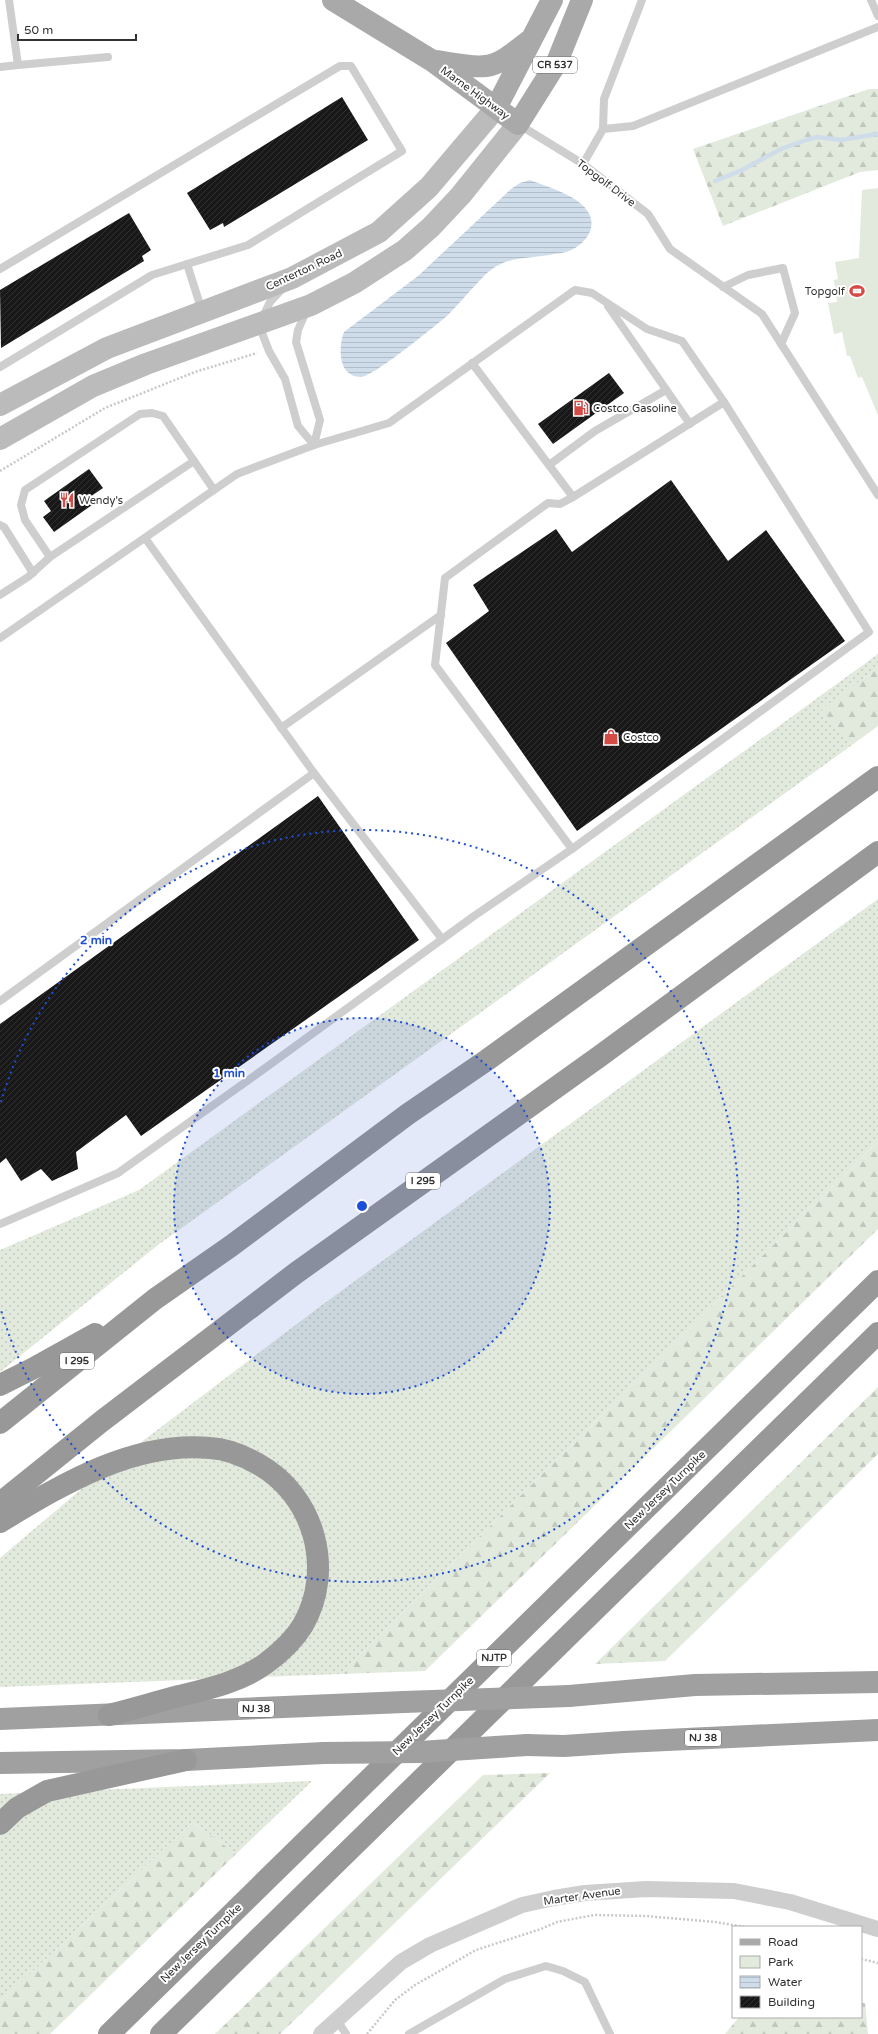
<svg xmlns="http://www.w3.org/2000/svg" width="878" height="2034" font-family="'Varela Round',sans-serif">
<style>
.grass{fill:url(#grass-dots)}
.forest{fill:url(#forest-firs)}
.park{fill:#e2e9dd}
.water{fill:url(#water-rules)}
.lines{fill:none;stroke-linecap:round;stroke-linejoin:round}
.stream{stroke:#cfdcea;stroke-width:4.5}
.building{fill:url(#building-hatch)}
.path{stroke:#c8c8c8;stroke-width:2.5;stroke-dasharray:2 2;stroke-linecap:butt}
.service{stroke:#cecece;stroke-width:8}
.minor{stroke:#cecece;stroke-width:16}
.secondary{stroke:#bbb;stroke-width:22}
.primary{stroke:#a9a9a9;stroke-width:22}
.trunk{stroke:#a0a0a0;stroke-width:22}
.motorway{stroke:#989898;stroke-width:22}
.trunk-bridge{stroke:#a0a0a0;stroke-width:22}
.ring{fill:none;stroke:#1d4ed8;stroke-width:2;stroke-dasharray:2 4}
.labels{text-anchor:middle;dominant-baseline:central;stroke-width:4;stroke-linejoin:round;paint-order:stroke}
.shield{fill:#fff;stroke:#6f6f6f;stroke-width:1}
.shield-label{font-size:10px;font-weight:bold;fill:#313131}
.street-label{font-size:11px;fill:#313131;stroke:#fff}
.poi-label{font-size:11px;fill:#313131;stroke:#fff;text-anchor:start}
.centre{fill:#1d4ed8;stroke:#fff;stroke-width:2}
.ring-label{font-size:12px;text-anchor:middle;font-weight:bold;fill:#1d4ed8;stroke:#fff;stroke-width:4;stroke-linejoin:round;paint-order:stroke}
</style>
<defs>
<pattern id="grass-dots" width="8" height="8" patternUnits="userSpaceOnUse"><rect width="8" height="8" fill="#e2e9dd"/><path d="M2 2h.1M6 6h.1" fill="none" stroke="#c2c8be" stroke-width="1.8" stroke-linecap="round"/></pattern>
<pattern id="forest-firs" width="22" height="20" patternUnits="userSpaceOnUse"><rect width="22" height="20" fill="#e2e9dd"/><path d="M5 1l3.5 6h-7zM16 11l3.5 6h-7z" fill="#c2c8be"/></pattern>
<pattern id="water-rules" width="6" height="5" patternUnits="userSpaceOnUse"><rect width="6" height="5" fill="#cfdcea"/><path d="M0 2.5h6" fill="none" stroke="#b2bdc9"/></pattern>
<pattern id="building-hatch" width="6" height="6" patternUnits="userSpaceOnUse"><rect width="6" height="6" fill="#181818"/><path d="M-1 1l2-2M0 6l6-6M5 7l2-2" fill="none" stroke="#313131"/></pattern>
</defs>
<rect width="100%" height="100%" fill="#fff"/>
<g class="grass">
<path d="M878,654V668L822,709L852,745L158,1245L0,1372V1250L139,1190Z"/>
<path d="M878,899V1141L341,1674L0,1687V1558L98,1475L318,1308Z"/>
<path d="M312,1781L236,1854L193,1822L0,2002V1794Z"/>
</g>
<g class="forest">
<path d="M869,89H878V170L860,172L723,226L693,149Z"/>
<path d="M878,668V726L852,745L821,709Z"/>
<path d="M878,1141V1229L425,1671L341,1674Z"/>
<path d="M878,1387V1454L665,1661L595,1664Z"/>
<path d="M550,1773L280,2034H215L483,1775Z"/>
<path d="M193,1822L236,1854L50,2034H0V2002Z"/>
<path d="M861,2003H865L868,2034H725L739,2017H861Z"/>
</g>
<path class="park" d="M878,188V415L862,377L858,378L850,356H847L842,332L834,334L828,303L837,302L834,280L838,279L835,262L859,258L862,190Z"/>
<path class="water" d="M530,180C550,188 597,200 591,228C589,238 578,248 569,251C564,253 558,253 554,254C526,260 507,254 484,276C471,289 460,303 447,316C435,326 373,377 361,377C338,377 338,348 344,332L418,276L511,189L520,183Z"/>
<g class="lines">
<path class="stream" d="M715,181L742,170L781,149L806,140L817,137L841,140L878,134"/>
</g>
<g class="building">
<path d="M342,97L368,140L224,227L223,223L210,230L187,193Z"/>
<path d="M129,213L151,250L142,256L144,261L1,348L0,290Z"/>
<path d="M609,373L624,393L553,444L538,424Z"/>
<path d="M89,469L103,488L87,499L92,505L54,532L43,517L51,511L44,501Z"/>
<path d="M671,480L728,561L766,530L845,641L577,831L446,643L489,611L473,585L556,529L572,552Z"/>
<path d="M318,796L419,940L141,1136L126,1115L76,1152L78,1169L52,1181L41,1169L21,1181L6,1158L0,1163V1024Z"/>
</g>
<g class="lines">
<g class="path">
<path d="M0,471L105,408L195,372L257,353"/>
<path d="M861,1959L878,1963"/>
<path d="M367,2034L395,2000L415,1985L476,1950L541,1929L557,1922L594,1915L646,1916L715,1922L745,1927"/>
</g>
<g class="service">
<path d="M871,0L878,16"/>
<path d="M18,65L108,57"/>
<path d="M0,67L18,65L9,0"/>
<path d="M518,124L583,164L648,214L670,249L762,314L878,495"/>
<path d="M603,129L633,126L878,27"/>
<path d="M583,164L603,129L604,99L642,0"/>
<path d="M187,264L202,311"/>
<path d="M0,269L340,66H351L402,151L248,245L152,275L0,367"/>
<path d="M723,287L748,275L783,268L795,313L781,344"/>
<path d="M282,289L270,302L259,325L269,351L285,379L298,426L314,445L320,420L296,342L298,330L306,312"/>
<path d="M608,306L690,424"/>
<path d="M472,363L573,497"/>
<path d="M549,465L595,431L666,390"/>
<path d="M0,525L4,527L33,573"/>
<path d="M145,538L314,773L442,939"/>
<path d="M50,557L25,520L21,505L25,490L140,414L152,413L163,416L214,490"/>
<path d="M0,595L28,577L50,557L194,461"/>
<path d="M0,638L237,474L314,445L389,423L575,290L592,293L647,329L682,341L724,402L573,497L560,504L548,503L445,578L435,665L572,849"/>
<path d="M281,728L441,615"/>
<path d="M0,1001L314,773"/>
<path d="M0,1224L118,1173L268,1066L474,916L572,849L869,632L724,402"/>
<path d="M337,2020L346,2034"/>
<path d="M409,2034L505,1979L546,1966L563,1971L585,1982L610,2034"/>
</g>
<path class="minor" d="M321,2034L401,1962L430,1945L522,1905L554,1898L585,1893L646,1889L734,1891L790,1902L878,1929"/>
<g class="secondary">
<path d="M0,405L107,348L292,278L379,232L429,187L496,108"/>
<path d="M0,439L93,386L146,364L311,305L354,283L405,250L431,227L461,195L518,124"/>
</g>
<g class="primary">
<path d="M333,0L431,60L518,124L557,62L582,0"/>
<path d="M435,61C451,63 470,68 486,66C502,64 517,50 529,41"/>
<path d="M496,108L552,0"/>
</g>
<g class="trunk">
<path d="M569,1696L695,1685L878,1682"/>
<path d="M0,1719L404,1702"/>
<path d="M527,1745L564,1746L624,1742L878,1730"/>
<path d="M0,1763L186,1760L324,1753"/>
</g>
<g class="motorway">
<path d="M0,1385L32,1369L95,1334"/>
<path d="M0,1423L155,1299L231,1246L408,1114L487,1060L878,777"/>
<path d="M0,1503L102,1421L296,1273L600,1056L878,852"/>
<path d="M0,1522C63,1484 133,1441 210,1448C227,1449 244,1456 258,1464C314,1495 335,1569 303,1625C294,1640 280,1653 265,1664C240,1682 208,1689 179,1696C156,1702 133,1709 109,1715"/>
<path d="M0,1824L17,1808L47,1791L186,1760"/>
<path d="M109,2034L878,1281"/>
<path d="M161,2034L878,1333"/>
</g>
<g class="trunk-bridge">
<path d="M404,1702L569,1696"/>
<path d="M324,1753L420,1752L527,1745"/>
</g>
</g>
<circle cx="362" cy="1206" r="188" fill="#1d4ed8" fill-opacity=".12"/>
<g class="ring">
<circle cx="362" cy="1206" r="188"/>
<path d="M1 1102A376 376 0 1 1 1 1310"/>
</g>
<defs>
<g id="stadium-bare" transform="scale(1.2)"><path d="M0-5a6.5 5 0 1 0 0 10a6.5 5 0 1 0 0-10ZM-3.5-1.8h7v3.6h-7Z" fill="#d54b46" stroke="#fff" stroke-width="2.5" paint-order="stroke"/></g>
<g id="fuel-bare" transform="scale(1.2)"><path d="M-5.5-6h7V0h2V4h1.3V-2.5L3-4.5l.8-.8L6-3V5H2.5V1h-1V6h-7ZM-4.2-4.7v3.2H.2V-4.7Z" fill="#d54b46" stroke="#fff" stroke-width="2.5" paint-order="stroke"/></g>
<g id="restaurant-bare" transform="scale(1.2)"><path d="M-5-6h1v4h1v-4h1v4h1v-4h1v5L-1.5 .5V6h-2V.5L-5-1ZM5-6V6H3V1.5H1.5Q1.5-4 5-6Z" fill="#d54b46" stroke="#fff" stroke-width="2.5" paint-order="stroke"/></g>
<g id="shop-bare" transform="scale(1.2)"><path d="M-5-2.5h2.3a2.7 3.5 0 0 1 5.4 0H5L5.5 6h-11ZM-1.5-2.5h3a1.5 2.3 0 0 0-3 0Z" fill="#d54b46" stroke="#fff" stroke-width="2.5" paint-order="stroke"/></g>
</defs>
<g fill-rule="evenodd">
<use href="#stadium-bare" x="857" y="291"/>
<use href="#fuel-bare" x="581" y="408"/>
<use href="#restaurant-bare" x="67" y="500"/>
<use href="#shop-bare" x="611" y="737"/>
</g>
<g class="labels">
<g class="shield">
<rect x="533" y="57" width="44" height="16" rx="3"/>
<rect x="406" y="1173" width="34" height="16" rx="3"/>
<rect x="60" y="1353" width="34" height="16" rx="3"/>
<rect x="477" y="1650" width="34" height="16" rx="3"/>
<rect x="238" y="1701" width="36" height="16" rx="3"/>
<rect x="685" y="1730" width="36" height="16" rx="3"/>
</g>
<g class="shield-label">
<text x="555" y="65">CR 537</text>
<text x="423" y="1181">I 295</text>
<text x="77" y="1361">I 295</text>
<text x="494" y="1658">NJTP</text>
<text x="256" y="1709">NJ 38</text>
<text x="703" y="1738">NJ 38</text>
</g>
<g class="street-label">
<text transform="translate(475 93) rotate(36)">Marne Highway</text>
<text transform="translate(606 183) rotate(37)">Topgolf Drive</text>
<text transform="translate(304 270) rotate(-25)">Centerton Road</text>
<text transform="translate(665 1490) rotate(-44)">New Jersey Turnpike</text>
<text transform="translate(433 1716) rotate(-44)">New Jersey Turnpike</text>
<text transform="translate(582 1896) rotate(-8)">Marter Avenue</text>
<text transform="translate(201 1943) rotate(-44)">New Jersey Turnpike</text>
</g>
<g class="poi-label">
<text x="845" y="291" text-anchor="end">Topgolf</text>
<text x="593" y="408">Costco Gasoline</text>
<text x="79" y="500">Wendy's</text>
<text x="623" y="737">Costco</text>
</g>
</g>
<circle cx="362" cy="1206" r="6" class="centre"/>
<g class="ring-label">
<text x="96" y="944">2 min</text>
<text x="229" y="1077">1 min</text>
</g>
<rect x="732" y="1926" width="130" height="92" fill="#ffffff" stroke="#adadad"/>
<rect x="740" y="1939" width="20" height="6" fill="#a9a9a9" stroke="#adadad"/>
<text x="768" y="1946" font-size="12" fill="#313131">Road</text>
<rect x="740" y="1956" width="20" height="12" fill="#e2e9dd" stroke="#adadad"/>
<text x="768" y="1966" font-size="12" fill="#313131">Park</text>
<rect x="740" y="1976" width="20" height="12" fill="url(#water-rules)" stroke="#adadad"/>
<text x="768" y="1986" font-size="12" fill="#313131">Water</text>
<rect x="740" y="1996" width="20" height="12" fill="url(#building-hatch)" stroke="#adadad"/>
<text x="768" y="2006" font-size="12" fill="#313131">Building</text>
<path d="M18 34v6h118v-6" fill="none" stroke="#313131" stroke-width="2"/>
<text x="24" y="34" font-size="12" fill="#313131" stroke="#ffffff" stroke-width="3" paint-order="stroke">50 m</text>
</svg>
